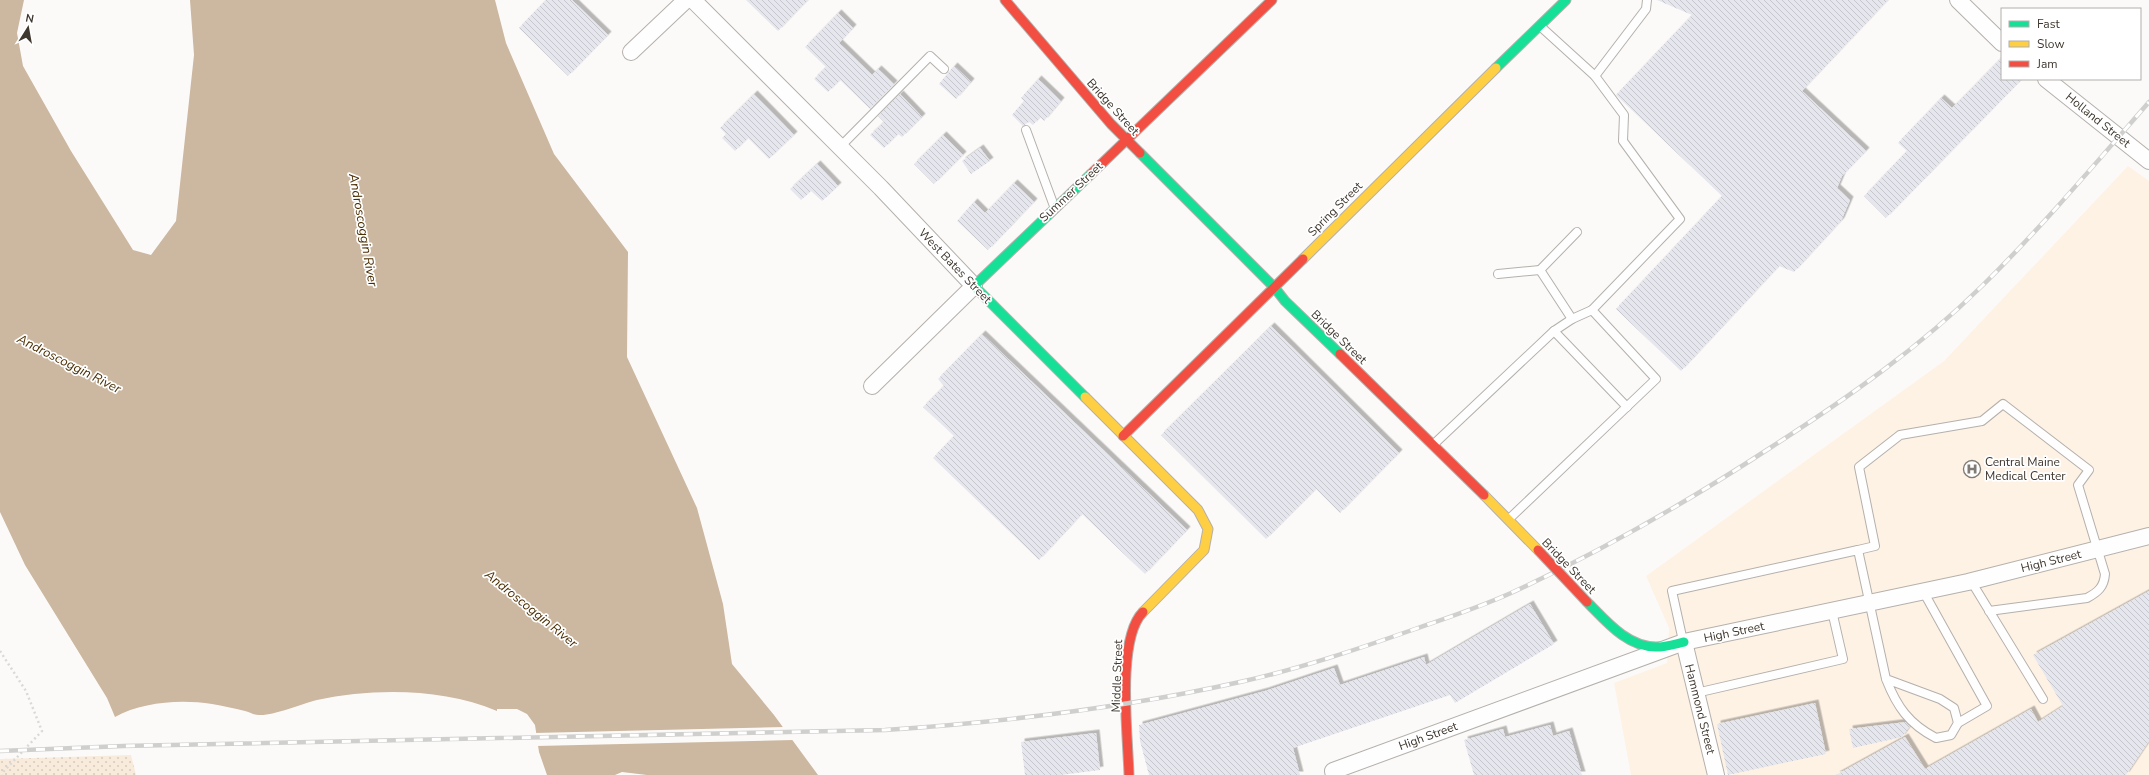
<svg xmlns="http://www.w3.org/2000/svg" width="2149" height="775" font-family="'Nunito Sans',sans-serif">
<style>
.built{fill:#fef2e5}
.grass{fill:url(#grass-dots)}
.water{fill:#ccb7a0}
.pier{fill:#fcfaf8}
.building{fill:url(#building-back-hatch);filter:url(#shadow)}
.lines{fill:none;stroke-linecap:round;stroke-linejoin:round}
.lane-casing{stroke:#b4b0ac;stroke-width:10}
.street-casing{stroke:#b4b0ac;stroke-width:18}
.fast-casing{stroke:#b4b0ac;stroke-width:11}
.slow-casing{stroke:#b4b0ac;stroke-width:11}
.jam-casing{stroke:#b4b0ac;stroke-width:11}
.path{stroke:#d9d9d8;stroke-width:2.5;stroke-dasharray:2 3;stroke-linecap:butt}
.lane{stroke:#fffefe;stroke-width:8}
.street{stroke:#fffefe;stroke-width:16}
.fast{stroke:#16e098;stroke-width:9}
.slow{stroke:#ffcf43;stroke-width:9}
.jam{stroke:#f24e42;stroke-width:9}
.rail-casing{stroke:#cfcfce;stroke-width:4.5}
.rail{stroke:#fff;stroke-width:3;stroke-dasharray:9;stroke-linecap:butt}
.jam-bridge-casing{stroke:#b4b0ac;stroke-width:11;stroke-linecap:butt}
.jam-bridge{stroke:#f24e42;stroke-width:9}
.labels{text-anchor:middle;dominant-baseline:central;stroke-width:3.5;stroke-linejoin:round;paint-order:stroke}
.street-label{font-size:12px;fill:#3e372e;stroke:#fff}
.poi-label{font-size:12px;fill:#3e372e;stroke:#fff;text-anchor:start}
.water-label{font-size:13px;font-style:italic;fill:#4b2e02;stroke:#fff}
</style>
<defs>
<pattern id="grass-dots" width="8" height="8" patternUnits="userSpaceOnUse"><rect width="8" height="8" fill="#f8ebdc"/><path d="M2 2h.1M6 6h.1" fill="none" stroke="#d6cabd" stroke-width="1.8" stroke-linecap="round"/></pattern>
<pattern id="building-back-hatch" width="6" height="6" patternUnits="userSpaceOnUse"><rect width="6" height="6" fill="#e6e7ee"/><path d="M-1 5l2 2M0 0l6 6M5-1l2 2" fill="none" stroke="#c6c7cc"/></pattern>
<filter id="shadow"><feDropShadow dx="3.5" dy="-3.5" stdDeviation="0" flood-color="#0004"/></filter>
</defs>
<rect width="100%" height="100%" fill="#fcfaf8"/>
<path class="built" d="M2128,166L2149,181V775H1733L1731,769L1705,775H1631L1614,683L1667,663L1669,628L1646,576L1944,361Z"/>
<path class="grass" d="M131,755L136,775H0V759Z"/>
<path class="water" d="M0,0H24L17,33L23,66L71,151L133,250L151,255L176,221L194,55L190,0H495L506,43L554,154L628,252L627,357L697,508L723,604L732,664L774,715L818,775H647L622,772L615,775H547L539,752L535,725L527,714L517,709H497V711C442,688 374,688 317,700C301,704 273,716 259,715C254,715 249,712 245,711C234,708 223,706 212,704C180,699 142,702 115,717L107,698L25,565L0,512Z"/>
<path class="pier" d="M785,727L794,740L536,746L534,733Z"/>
<g class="building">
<path d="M546,0H572L608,35L568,76L519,28Z"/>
<path d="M746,0H808L778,31Z"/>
<path d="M1657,0H1888L1802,91L1866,151L1842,176L1837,188L1850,200L1841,221L1794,272L1779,266L1681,371L1616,309L1722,196L1616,95L1692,15Z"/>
<path d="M838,13L853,28L839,43L872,75L878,69L894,84L870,109L840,80L828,92L814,79L826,67L805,47Z"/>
<path d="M2002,57V79H2022L1886,218L1864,196L1907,151L1898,143L1941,98L1952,108Z"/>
<path d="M954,66L971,82L956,99L939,84Z"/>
<path d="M1038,79L1061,101L1044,121L1040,117L1033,125L1029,122L1023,126L1012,115L1024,101L1021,98Z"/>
<path d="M754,94L794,135L769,159L748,138L735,151L722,138L726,134L720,128Z"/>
<path d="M900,94L922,117L902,137L898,134L884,148L870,135L884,122L878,116Z"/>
<path d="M943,135L963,155L934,184L914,164Z"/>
<path d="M980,148L990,161L971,174L962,161Z"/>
<path d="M817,164L838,186L822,201L811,191L801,200L790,189Z"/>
<path d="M1014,183L1034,202L988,250L957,221L974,202L985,213Z"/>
<path d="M1271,326L1399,453L1340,513L1316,489L1266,539L1161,435Z"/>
<path d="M982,334L1187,530L1145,574L1082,514L1039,560L933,458L954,436L923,407L944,386L938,379Z"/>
<path d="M2149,591V741L2126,775H1836L1905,737L1925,769L2031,709L2038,722L2063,706L2033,655Z"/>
<path d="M1530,604L1554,644L1455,703L1450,695L1293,748L1300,775H1149L1140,741L1139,725L1265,691L1334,668L1340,685L1424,657L1426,665Z"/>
<path d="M1815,703L1826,754L1728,775L1717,724Z"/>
<path d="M1906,722L1910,726L1902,737L1853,748L1849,729Z"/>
<path d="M1550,725L1553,736L1569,731L1582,775H1474L1464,740L1503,729L1505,737Z"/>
<path d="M1096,733L1100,770L1061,775H1025L1021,742Z"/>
</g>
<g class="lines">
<g class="lane-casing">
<g id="lane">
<path d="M1595,76L1646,9L1647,0"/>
<path d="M1026,130L1054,206"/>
<path d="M840,147L930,56L944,69"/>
<path d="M1498,274L1540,270"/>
<path d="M1572,319L1540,270L1577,232"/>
<path d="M1554,331L1572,319L1592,310"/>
<path d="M1434,444L1554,331L1627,407"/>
<path d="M1509,519L1656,379L1592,310L1680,219L1623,141L1624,115L1595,76L1540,26"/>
<path d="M1858,550L1875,546L1859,467L1900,435L1982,421L2003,404L2089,470L2078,485L2105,574C2104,587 2098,592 2087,598L1989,611"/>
<path d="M1971,581L2043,699"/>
<path d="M1923,591L1987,706L1958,723"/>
<path d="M1683,641L1672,591L1858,550L1886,679C1897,707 1909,724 1936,738L1951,735L1958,723L1954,708L1940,699L1886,679"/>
<path d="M1696,693L1843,659L1832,611"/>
</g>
</g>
<g class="street-casing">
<g id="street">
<path d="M693,0L881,188L974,286L872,386"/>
<path d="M1958,0L2002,43"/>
<path d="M631,52L686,0"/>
<path d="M2046,79L2149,161"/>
<path d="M1684,642L1716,775"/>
<path d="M1334,775L1333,771L1684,642L1968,582L2149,536"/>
</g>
</g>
<g class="fast-casing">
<g id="fast">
<path d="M1496,68L1566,0"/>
<path d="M1140,153L1274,287L1285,301L1340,354"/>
<path d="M1085,397L974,286L1091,174"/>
<path d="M1587,602C1606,621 1627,647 1656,647C1666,647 1675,644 1684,642"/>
</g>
</g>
<g class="slow-casing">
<g id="slow">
<path d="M1303,259L1496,68"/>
<path d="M1085,397L1198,510L1208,529L1204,550L1143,612"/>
<path d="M1484,495L1538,550"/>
</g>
</g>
<g class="jam-casing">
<g id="jam">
<path d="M1005,0L1111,124L1140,153"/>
<path d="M1091,174L1272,0"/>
<path d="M1340,354L1484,495"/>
<path d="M1123,436L1303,259"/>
<path d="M1129,775C1128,737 1116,639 1143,612"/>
</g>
</g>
<path class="path" d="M0,651L26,691L42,731L4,771L3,775"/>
<use href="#lane" class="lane"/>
<use href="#street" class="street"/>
<use href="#fast" class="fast"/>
<use href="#slow" class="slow"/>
<use href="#jam" class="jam"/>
<g class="rail-casing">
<path id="rail" d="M0,751L123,746L885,730C1004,722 1123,708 1240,682C1299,669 1358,649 1415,629C1447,618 1480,607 1511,593C1602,551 1689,501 1773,446C1846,399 1919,348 1982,286C2041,228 2095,164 2149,102"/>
</g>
<use href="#rail" class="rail"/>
<g class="jam-bridge-casing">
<path id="jam-bridge" d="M1538,550L1587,602"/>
</g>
<use href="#jam-bridge" class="jam-bridge"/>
</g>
<defs>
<g id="hospital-ring" transform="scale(0.9)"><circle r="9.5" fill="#fff" stroke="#807b75" stroke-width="1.5"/><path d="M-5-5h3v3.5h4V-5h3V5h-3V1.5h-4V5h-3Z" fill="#807b75"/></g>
</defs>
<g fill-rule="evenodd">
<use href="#hospital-ring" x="1972" y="469"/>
</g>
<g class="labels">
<g class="street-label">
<text transform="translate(1113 107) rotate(48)">Bridge Street</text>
<text transform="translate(2098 120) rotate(39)">Holland Street</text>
<text transform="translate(1071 192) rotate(-43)">Summer Street</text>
<text transform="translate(1335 209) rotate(-45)">Spring Street</text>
<text transform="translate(955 266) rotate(46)">West Bates Street</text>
<text transform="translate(1339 337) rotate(44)">Bridge Street</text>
<text transform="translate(2051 561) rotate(-14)">High Street</text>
<text transform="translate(1569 566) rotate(46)">Bridge Street</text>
<text transform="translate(1734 632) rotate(-12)">High Street</text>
<text transform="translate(1117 676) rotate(-88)">Middle Street</text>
<text transform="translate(1700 709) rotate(76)">Hammond Street</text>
<text transform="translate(1428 736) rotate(-20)">High Street</text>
</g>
<g class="poi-label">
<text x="1985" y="462">Central Maine<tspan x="1985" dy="14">Medical Center</tspan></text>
</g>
<g class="water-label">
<text transform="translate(363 230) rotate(80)">Androscoggin River</text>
<text transform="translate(69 364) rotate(27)">Androscoggin River</text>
<text transform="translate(531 609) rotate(39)">Androscoggin River</text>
</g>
</g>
<rect x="2001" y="8" width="140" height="72" fill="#ffffff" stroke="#b2afab"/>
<rect x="2009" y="21" width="20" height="6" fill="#16e098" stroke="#b2afab"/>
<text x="2037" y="28" font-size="12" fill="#3e372e">Fast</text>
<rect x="2009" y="41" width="20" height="6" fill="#ffcf43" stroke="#b2afab"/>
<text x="2037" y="48" font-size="12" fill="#3e372e">Slow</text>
<rect x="2009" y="61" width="20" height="6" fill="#f24e42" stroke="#b2afab"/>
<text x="2037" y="68" font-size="12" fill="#3e372e">Jam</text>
<g transform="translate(28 28) rotate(11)" stroke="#ffffff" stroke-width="3" paint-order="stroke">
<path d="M0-3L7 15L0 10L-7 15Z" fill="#3e372e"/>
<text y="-6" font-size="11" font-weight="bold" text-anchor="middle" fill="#3e372e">N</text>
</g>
</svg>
